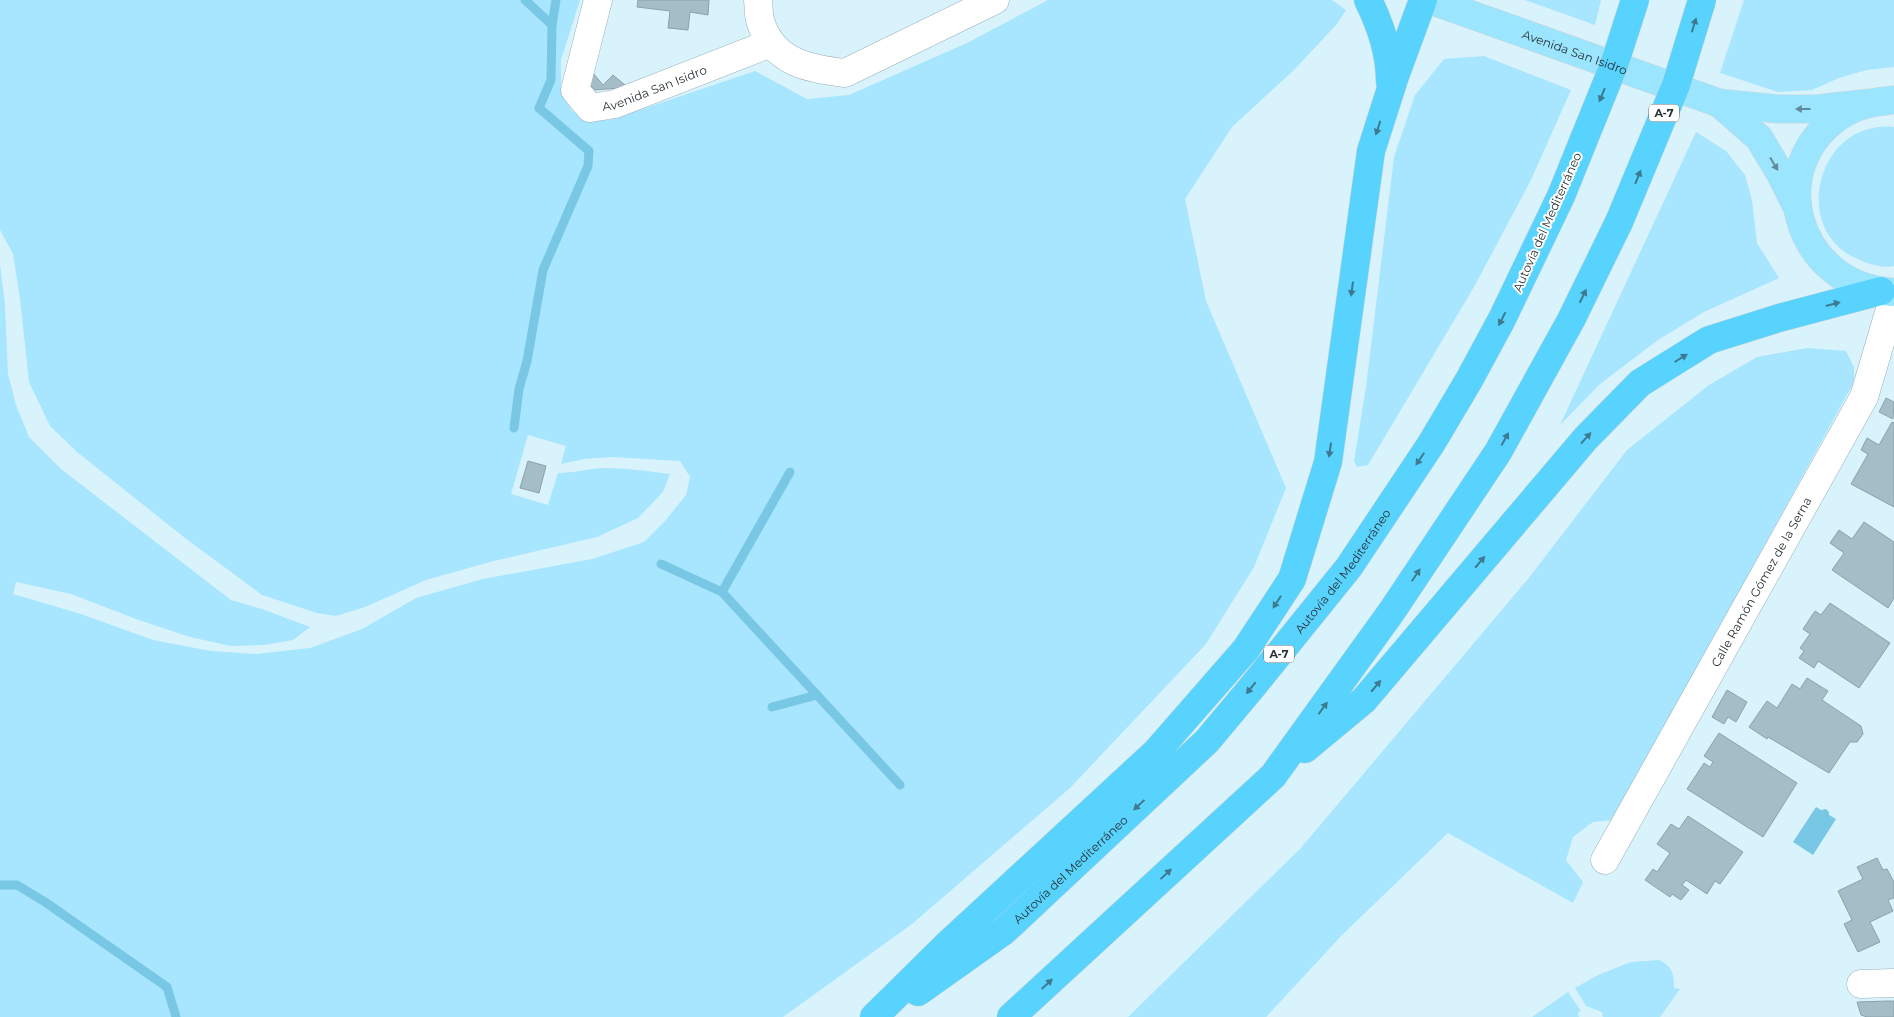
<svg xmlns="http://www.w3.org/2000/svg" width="1894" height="1017" font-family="Montserrat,sans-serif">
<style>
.green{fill:#a8e5fe}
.water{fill:#78c7e5}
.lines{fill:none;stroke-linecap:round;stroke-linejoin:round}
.stream{stroke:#78c7e5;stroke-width:9}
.building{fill:#a4bdc7;stroke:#8aa2ac}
.minor-casing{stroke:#98b0ba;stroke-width:29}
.tertiary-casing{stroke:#98b0ba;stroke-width:29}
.primary-casing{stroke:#d4d6d7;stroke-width:29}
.motorway-casing{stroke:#d4d6d7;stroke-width:29}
.minor{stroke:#fff;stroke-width:28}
.tertiary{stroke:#fff;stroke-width:28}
.primary{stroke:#9be5fe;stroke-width:28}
.motorway{stroke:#58d3fe;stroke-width:28}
.motorway-bridge-casing{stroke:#d4d6d7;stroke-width:29;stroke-linecap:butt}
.motorway-bridge{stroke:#58d3fe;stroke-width:28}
.oneway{fill:#3d7a8f}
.oneway2{fill:#618b9a}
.labels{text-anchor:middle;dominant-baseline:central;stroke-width:4;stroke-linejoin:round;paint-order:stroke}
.shield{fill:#fff;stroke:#686f72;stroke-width:1}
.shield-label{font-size:11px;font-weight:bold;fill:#273135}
.street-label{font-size:12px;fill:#273135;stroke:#fff}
</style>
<rect width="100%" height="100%" fill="#d9f3fd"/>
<g class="green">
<path d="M0,0H580L561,60V93L573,112L610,120L755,71L807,99L849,95L967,43L1048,0H1332L1346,10L1337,24L1294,70L1232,127L1185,199L1206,301L1286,488L1254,567L1206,644L1070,788L912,924L783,1017H0V264L5,305L8,374L16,405L29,437L61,469L231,600L262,609L310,627L293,640L264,645L231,646L190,637L136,619L71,594L16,582L13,594L81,614L153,640L211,651L256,654L310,648L362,629L416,598L483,579L592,559L644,542L665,521L686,495L690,477L680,461L612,457L584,459L561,464L566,446L528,435L511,494L548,505L558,473C573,473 587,469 602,468C625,468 647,471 670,474L663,492L638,518L597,537L490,562L426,580L365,607L336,616L317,613L262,595L185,538L77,452L50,426L29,382L20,299L13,254L0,230Z"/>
<path d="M1525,0H1601L1595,25Z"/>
<path d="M1744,0H1894V67L1867,70L1839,78L1812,90L1778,92L1720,73Z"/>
<path d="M1484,56L1571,90L1530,182L1474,287L1368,465L1357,467L1354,461L1366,387L1394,157L1415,95L1444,59Z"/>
<path d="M1894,127V266C1883,268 1871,265 1860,260C1788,232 1817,119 1894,127Z"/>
<path d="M1696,132L1726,151L1745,175L1752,200L1757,243L1779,278L1704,312L1658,340L1600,384L1560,425Z"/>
<path d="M1807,348L1846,351L1854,367V382L1614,820L1593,822L1573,837L1566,860L1583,882L1573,903L1448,833L1342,935L1266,1017H1128L1300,849L1528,579L1627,450L1709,385L1757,357Z"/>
<path d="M1659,960C1673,967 1674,974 1674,988L1680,989L1660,1017H1603L1602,1012L1586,1006L1575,988L1598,975L1631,962Z"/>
<path d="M1568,992L1581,1011L1578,1012L1579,1017H1532Z"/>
</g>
<path class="water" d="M1816,807L1821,810L1826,809L1829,812V815L1836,819L1813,855L1793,842Z"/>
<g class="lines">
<g class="stream">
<path d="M525,0L552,25"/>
<path d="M514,428L519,389L527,361L543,270L588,166L589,151L539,108L551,80L552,25L556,0"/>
<path d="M661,564L722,592L900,785"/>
<path d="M722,592L790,472"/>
<path d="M772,707L817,695"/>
<path d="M0,885H17L45,902L167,987L176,1017"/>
</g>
</g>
<g class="building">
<path d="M638,0H709L708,15L690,12L688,30L668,28L670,11L637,7Z"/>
<path d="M593,73L603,85L613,75L625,85L619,88L595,90L589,84Z"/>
<path d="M1886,398L1894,402L1893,419L1879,412Z"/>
<path d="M1892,422L1894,423V507L1851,484L1868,454L1861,450L1867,438L1879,445Z"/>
<path d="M528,461L546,466L539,493L520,488Z"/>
<path d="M1864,522L1894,542V598L1888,608L1832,570L1844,553L1830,543L1839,530L1852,539Z"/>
<path d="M1830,603L1890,643L1859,688L1818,661L1814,668L1799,658L1804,651L1800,648L1810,634L1803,629L1815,611L1821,615Z"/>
<path d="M1807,678L1828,691L1822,700L1861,726L1863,734L1857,742H1850L1829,773L1768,737L1767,739L1749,727L1767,701L1777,708L1792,684L1800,689Z"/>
<path d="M1727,690L1747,702L1736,722L1728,717L1724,724L1712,717Z"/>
<path d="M1719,733L1797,783L1763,837L1687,789L1704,763L1710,767L1713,762L1704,756Z"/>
<path d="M1688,816L1743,852L1720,884L1715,881L1707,894L1686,880L1682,885L1689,890L1681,900L1672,894L1670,897L1645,880L1653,869L1657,872L1670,853L1657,844L1671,824L1679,829Z"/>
<path d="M1877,858L1883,870L1887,869L1894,882V898L1888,900L1893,911L1870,922L1880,942L1858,952L1844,924L1852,920L1838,891L1863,879L1857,867Z"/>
<path d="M1887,1001H1894V1017H1867L1861,1015L1857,1002Z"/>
</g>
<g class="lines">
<g class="minor-casing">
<g id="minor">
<path id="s1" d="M598,0L575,90L590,108L615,104L771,43"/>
<path id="s2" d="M1605,860L1864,397L1894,296"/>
<path d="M1861,984L1894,983"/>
</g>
</g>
<g class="tertiary-casing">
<path id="tertiary" d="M758,0C759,7 758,16 761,23C773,62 809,69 845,73L995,0"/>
</g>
<g class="primary-casing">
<g id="primary">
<path id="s3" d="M1430,0L1719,103L1778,109H1816L1869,103"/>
<path d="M1719,103L1759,138L1780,173L1797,207"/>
<path d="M1892,292C1795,286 1761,165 1843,114C1858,104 1876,102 1894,100"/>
</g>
</g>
<g class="motorway-casing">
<g id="motorway">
<path d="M1368,0C1381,26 1390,53 1390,82"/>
<path d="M1305,749L1364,700L1586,438L1640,383L1709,340L1779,318L1881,291"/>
<path id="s4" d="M918,992L1004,931L1207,741L1253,686L1349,567L1431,444L1469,380L1502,319L1561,196"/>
<path d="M874,1017L948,944L1156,752L1246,649L1292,579L1328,462L1371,151L1394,79L1423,0"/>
<path d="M1011,1017L1273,776L1392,611L1498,452L1571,320L1619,222"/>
</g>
</g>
<use href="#minor" class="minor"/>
<use href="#tertiary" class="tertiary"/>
<use href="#primary" class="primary"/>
<use href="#motorway" class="motorway"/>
<g class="motorway-bridge-casing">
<g id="motorway-bridge">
<path d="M1561,196L1614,65L1635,0"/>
<path d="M1619,222L1676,85L1702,0"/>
</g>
</g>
<use href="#motorway-bridge" class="motorway-bridge"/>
</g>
<defs><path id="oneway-solid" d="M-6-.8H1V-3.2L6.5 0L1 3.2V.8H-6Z" transform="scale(1.25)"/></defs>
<g class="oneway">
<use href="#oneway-solid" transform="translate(1694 25) rotate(-73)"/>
<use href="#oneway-solid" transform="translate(1602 95) rotate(112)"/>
<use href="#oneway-solid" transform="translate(1378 128) rotate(108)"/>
<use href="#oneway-solid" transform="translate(1638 177) rotate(-68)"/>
<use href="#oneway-solid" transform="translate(1352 289) rotate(98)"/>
<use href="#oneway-solid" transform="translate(1583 296) rotate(-64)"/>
<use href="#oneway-solid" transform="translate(1833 304) rotate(-15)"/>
<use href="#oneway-solid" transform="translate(1502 319) rotate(117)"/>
<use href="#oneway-solid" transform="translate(1681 358) rotate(-32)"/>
<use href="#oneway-solid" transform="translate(1586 438) rotate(-48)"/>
<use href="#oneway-solid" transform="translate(1505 439) rotate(-61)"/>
<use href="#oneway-solid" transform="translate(1330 450) rotate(98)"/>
<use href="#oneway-solid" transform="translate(1420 459) rotate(124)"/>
<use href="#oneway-solid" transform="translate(1480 562) rotate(-50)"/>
<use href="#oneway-solid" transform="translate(1416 575) rotate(-56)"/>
<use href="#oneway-solid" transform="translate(1277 602) rotate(123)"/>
<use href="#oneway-solid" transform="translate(1376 686) rotate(-50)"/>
<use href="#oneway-solid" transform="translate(1251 688) rotate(129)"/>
<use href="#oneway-solid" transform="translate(1323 708) rotate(-54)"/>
<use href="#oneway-solid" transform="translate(1139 805) rotate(137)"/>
<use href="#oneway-solid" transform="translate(1166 874) rotate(-43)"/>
<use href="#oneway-solid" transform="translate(1047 984) rotate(-43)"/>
</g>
<g class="oneway2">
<use href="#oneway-solid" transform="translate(1803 109) rotate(-180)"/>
<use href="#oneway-solid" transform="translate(1774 164) rotate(59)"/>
</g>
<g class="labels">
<g class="shield">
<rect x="1649" y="104.5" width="30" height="17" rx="4"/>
<rect x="1264" y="645.5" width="30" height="17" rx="4"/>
</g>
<g class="shield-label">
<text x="1664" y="113">A-7</text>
<text x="1279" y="654">A-7</text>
</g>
<g class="street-label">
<text stroke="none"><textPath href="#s3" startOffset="154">Avenida San Isidro</textPath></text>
<text stroke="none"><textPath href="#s1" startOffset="184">Avenida San Isidro</textPath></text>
<text transform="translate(1547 222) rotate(-66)">Autovía del Mediterráneo</text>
<text stroke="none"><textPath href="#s4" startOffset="601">Autovía del Mediterráneo</textPath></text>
<text stroke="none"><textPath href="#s2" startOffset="319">Calle Ramón Gómez de la Serna</textPath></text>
<text stroke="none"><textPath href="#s4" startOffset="196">Autovía del Mediterráneo</textPath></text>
</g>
</g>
</svg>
